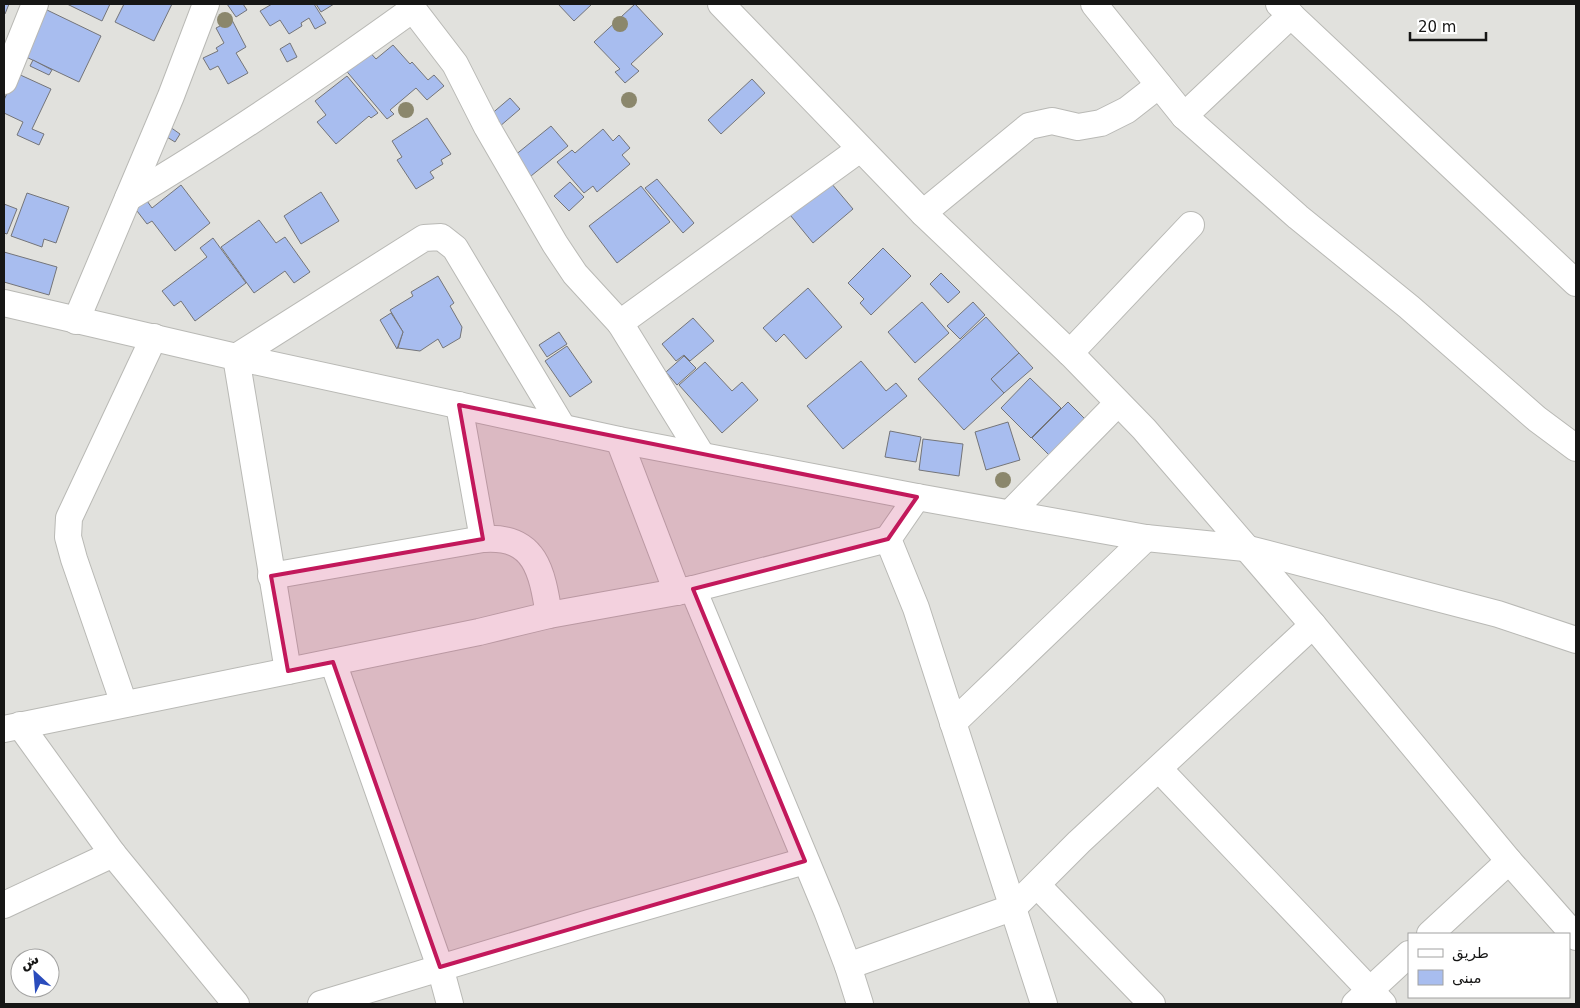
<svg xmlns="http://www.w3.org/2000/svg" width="1580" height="1008" font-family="'DejaVu Sans','Noto Naskh Arabic',sans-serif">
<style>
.building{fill:#a8bdef;stroke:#747579}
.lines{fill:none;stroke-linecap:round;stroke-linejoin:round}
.minor-casing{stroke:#b9b9b5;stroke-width:28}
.minor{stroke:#fff;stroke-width:26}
.tree{fill:#8b876c}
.marked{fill:#c2185b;fill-opacity:0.2;stroke:#c2185b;stroke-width:4;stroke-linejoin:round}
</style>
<rect width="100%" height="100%" fill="#e1e1dd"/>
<g class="building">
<path d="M4,4H9L5,14H4Z"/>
<path d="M67,4H110L102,21Z"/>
<path d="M124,4H172L154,41L115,22Z"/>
<path d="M227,4H243L247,10L236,17Z"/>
<path d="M272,4H314L326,23L315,29L309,18L301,23L302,26L289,34L280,20L270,26L260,11Z"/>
<path d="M316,4H334L321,12Z"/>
<path d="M558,4H592L574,21Z"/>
<path d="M635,4L663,34L631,64L639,71L625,83L615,72L620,69L594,42Z"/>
<path d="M47,10L101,36L79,82L24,56Z"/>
<path d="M232,20L246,47L236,53L248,73L228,84L218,66L210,70L203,58L218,51L216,48L224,43L216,28Z"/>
<path d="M290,43L297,57L287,62L280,49Z"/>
<path d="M393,45L410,64L412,62L428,80L434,75L444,86L427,100L416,88L390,110L394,114L387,119L343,67L366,48L376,59Z"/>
<path d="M33,60L52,70L49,75L30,66Z"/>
<path d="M16,73L51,89L32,129L44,134L39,145L17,135L23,122L4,113V100Z"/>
<path d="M347,76L378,113L371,118L369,116L336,144L317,122L326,115L315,101Z"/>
<path d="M752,79L765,93L721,134L708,120Z"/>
<path d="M510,98L520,109L499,127L489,116Z"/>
<path d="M427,118L451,154L441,160L443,164L430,172L434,178L416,189L397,160L402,157L392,141Z"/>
<path d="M163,122L180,134L175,142L157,131Z"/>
<path d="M551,126L568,146L531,176L514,156Z"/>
<path d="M603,129L613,141L619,135L630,148L622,155L630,164L597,192L593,186L584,193L557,162L572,150L575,153Z"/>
<path d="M826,177L853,209L813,243L786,210Z"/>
<path d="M657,179L694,223L683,233L645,188Z"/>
<path d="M570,182L584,197L569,211L554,196Z"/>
<path d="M181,185L210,223L175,251L152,221L147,224L134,207L145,198L152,208Z"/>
<path d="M641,186L670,222L617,263L589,226Z"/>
<path d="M321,192L339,221L301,244L284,216Z"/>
<path d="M27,193L69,207L56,243L44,239L42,247L11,236Z"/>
<path d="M4,204L17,209L7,234L4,233Z"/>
<path d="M259,220L276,243L285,237L310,272L294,283L285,271L254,293L221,247Z"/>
<path d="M213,238L246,283L195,321L181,301L174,306L162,291L207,257L200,248Z"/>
<path d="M883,248L911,276L871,315L860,303L864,299L848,283Z"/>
<path d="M4,252L57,267L49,295L4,282Z"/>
<path d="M941,273L960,292L948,303L930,284Z"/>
<path d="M438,276L454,303L450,306L462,327L460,338L443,348L438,339L420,351L398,348L403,332L390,310L413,296L411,292Z"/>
<path d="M808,288L842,327L806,359L784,334L776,342L763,328Z"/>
<path d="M922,302L949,333L915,363L888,332Z"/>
<path d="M973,302L985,315L960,339L947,326Z"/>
<path d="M391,313L403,332L397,349L380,320Z"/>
<path d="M986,317L1019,353L991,379L1004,393L964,430L918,379Z"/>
<path d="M693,318L714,341L690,361L684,355L676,361L662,344Z"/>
<path d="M559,332L567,344L547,357L539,345Z"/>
<path d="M567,346L592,382L570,397L545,361Z"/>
<path d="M1019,353L1033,368L1004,393L991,379Z"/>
<path d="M684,356L696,368L677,385L666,372Z"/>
<path d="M861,361L886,391L896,383L907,396L843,449L807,406Z"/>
<path d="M705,362L732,391L742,382L758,400L722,433L679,385Z"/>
<path d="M1030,378L1061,408L1031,438L1001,408Z"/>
<path d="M1068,402L1086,420L1050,456L1032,438Z"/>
<path d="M1008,422L1020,460L986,470L975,432Z"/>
<path d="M890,431L921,437L916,462L885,457Z"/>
<path d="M923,439L963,444L959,476L919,470Z"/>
</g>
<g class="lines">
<g class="minor-casing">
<g id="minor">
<path d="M409,4L455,64L487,127L555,244L575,274L620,323L701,454"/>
<path d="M721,4L923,213L1070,353L1144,429L1313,625L1509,861L1576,937"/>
<path d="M1094,4L1184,116L1298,217L1409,307L1537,419L1576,448"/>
<path d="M1279,4L1576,283"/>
<path d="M4,81L35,4"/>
<path d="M1184,116L1291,15"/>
<path d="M128,198C227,140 320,76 413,9"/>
<path d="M923,213L1029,126L1052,121L1078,127L1101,123L1127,110L1159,85"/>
<path d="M4,303L236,357L619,440L917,497L1146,538L1245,548L1498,614L1576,640"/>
<path d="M76,321L171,96L206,4"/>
<path d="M620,323L860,149"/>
<path d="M1070,353L1191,225"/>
<path d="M459,405L483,539C536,535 542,572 549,615"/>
<path d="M619,440L677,592"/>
<path d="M917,497L888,539L916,608L1044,1004"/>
<path d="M1011,512L1118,403"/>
<path d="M271,576L483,539"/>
<path d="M693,589L827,911L848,966L860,1004"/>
<path d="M333,662L440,967L450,1004"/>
<path d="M288,671L236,357L424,238L441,237L455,248L563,428"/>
<path d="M124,704L74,559L68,537L69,518L154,337"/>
<path d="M953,723L1146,538"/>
<path d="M20,725L113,854L236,1004"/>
<path d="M4,729L479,632L549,615L693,589L888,539"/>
<path d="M1159,769L1383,1004"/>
<path d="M1037,885L1152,1004"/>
<path d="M4,905L113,854"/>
<path d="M1430,934L1509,861"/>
<path d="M848,966L1014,907L1079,842L1313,625"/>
<path d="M321,1004L589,923L805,861"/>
<path d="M1355,1004L1409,954"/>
</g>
</g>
<use href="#minor" class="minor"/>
</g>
<g class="tree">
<circle cx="225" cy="20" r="8"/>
<circle cx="620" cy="24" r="8"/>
<circle cx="629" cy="100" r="8"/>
<circle cx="406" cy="110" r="8"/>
<circle cx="1003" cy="480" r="8"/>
</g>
<path class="marked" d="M459,405L917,497L888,539L693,589L805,861L440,967L333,662L288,671L271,576L483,539Z"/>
<rect width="1580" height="1008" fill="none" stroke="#161615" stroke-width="10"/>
<rect x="1408" y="933" width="162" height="65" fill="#ffffff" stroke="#a2a2a1"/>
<rect x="1418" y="949" width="25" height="8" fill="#ffffff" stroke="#a2a2a1"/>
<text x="1452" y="958" font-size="15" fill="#161615">طريق</text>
<rect x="1418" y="970" width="25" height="15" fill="#a8bdef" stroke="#a2a2a1"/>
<text x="1452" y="983" font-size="15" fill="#161615">مبنى</text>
<g transform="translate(35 973) rotate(334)"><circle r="24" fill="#ffffff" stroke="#a2a2a1"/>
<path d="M0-4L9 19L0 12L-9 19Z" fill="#2a4cbc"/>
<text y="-8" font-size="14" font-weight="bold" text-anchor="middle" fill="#161615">ش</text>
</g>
<path d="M1410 32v8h76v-8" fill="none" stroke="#161615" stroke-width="2.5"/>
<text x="1418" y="32" font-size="15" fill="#161615" stroke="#ffffff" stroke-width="4" paint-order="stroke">20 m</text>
</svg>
